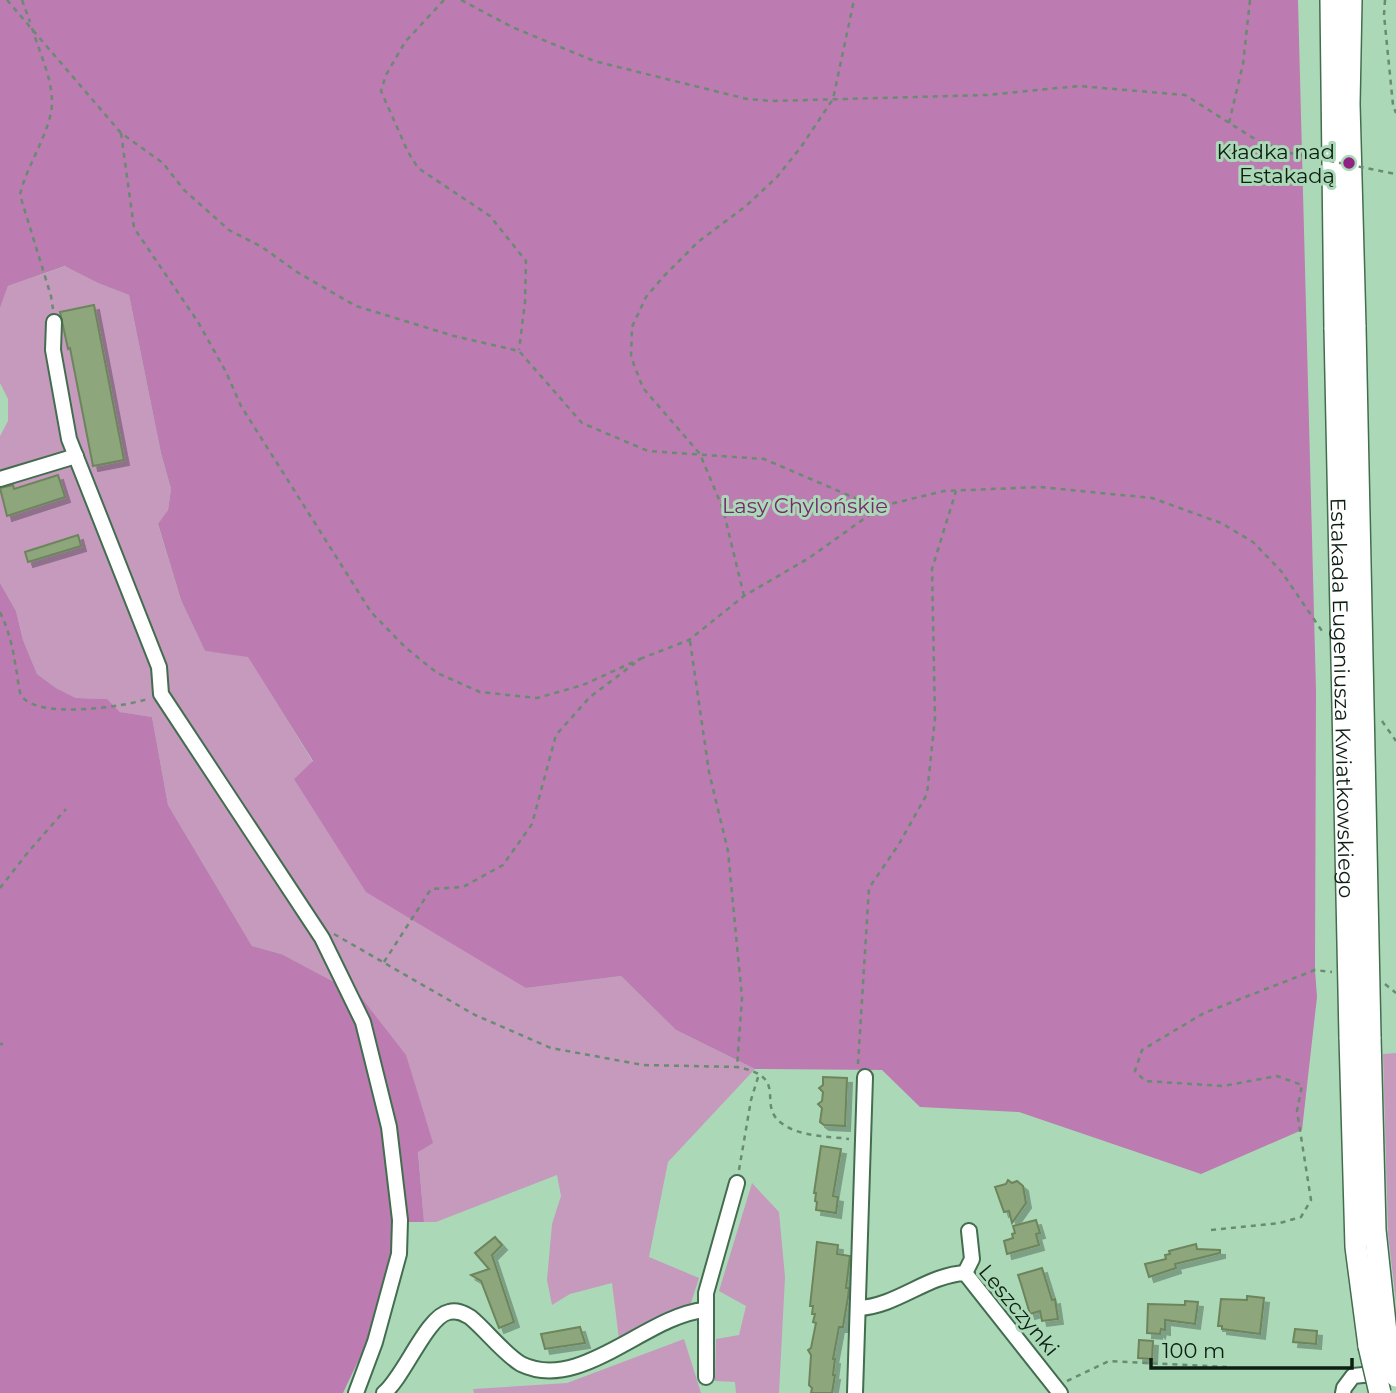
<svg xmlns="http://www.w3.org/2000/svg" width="1396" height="1393" font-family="Montserrat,sans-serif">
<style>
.green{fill:#c59abd}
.forest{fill:#bc7bb1}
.building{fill:#8da67b;stroke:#6d855b;stroke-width:2;filter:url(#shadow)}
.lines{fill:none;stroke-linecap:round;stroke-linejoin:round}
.minor-casing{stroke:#436d4f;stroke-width:18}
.highway-casing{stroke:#436d4f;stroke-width:24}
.path{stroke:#698b72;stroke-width:2.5;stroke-dasharray:5 5;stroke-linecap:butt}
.minor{stroke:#fff;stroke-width:14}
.highway{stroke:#fff;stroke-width:21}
.highway-bridge-casing{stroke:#436d4f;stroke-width:24;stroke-linecap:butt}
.path-bridge{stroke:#698b72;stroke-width:2.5;stroke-dasharray:5 5;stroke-linecap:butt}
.highway-bridge{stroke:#fff;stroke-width:21}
.poi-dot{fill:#902284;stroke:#abd9b7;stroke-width:2.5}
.labels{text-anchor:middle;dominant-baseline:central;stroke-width:6;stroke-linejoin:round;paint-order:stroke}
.poi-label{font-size:21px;fill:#0d1f13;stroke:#abd9b7;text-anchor:end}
.park-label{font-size:21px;fill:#76296d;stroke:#abd9b7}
.street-label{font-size:21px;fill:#0d1f13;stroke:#abd9b7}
</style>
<defs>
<filter id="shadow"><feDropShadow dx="5" dy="5" stdDeviation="0" flood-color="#0004"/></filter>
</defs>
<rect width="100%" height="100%" fill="#abd9b7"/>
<g class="green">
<path d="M66,266L98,283L129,295L161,453L171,489L168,510L158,525L181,600L205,651L248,656L313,762L294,779L526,988L621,976L676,1030L755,1069L668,1162L649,1257L699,1278L691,1303L619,1339L612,1283L570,1294L552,1305L547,1280L552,1224L561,1196L557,1175L436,1222H424L418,1151L281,954L252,946L168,805L152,717L120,712L106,699L76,698L56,688L37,674L23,640L16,611L0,583V436L8,421V399L0,383V308L8,286Z"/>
<path d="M1396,1053V1301L1388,1234L1383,1054Z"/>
<path d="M752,1183L779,1212L785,1277L779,1393H736L735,1382L715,1381L716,1339L739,1335L746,1306L719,1291Z"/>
<path d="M684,1339L701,1393H474L473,1389L567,1383Z"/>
</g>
<g class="forest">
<path d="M0,0H1298L1316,691L1315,970L1317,997L1302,1130L1201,1174L1019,1112L920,1107L882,1070L755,1069L676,1030L621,976L526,988L366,892L294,779L313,761L248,657L205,651L181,600L158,524L168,510L171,489L161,453L129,295L98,283L65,266L8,286L0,308Z"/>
<path d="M0,583L16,611L23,640L37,674L56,688L76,698L107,699L120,712L152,717L168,805L252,946L281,954L360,996L406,1055L433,1143L418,1152L424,1222H407L403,1193L395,1226L394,1259L378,1319L343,1393H0Z"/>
</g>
<g class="building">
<path d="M94,305L124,460L93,466L70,348L68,349L60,312Z"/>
<path d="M58,475L65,497L7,516L0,488L13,485L14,489Z"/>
<path d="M78,535L81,546L28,562L25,552Z"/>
<path d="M823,1077L847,1078L845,1126L824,1125L820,1122L822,1108L818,1104L822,1101L823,1092L819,1088L823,1085Z"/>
<path d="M821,1146L841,1149L833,1196L838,1197L836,1213L816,1210L817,1202L815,1201L816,1193H814Z"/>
<path d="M1008,1180L1012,1183L1017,1181L1023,1186L1026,1203L1012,1223L1009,1211L1004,1212L995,1187L1006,1184Z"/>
<path d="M1036,1220L1040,1233L1036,1234L1039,1245L1007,1254L1004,1241L1013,1238L1012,1234L1015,1233L1013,1226Z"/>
<path d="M495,1237L502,1245L492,1255L514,1322L499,1328L481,1281L471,1275L489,1269L475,1253Z"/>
<path d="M817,1242L838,1245L837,1254L850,1256L846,1288H849L848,1297L843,1327H839L833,1359H835L833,1375H835L832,1393H811L812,1388L809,1385L811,1355L808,1350L811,1348L816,1323L813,1322L815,1314H812L813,1306H810Z"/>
<path d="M1196,1244L1197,1249L1220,1250V1253L1175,1264L1176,1268L1149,1277L1145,1264L1166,1259L1165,1255L1170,1254L1169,1251Z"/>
<path d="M1042,1268L1052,1300L1055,1299L1058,1319L1042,1321L1040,1311L1030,1314L1021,1284L1018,1275Z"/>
<path d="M1247,1296L1264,1298L1260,1334L1222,1329V1326H1218L1221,1299L1247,1300Z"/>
<path d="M1185,1301L1198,1302L1195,1324L1165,1320V1330L1161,1329L1160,1334L1147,1333L1148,1304L1185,1305Z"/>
<path d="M580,1327L585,1343L545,1349L541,1334Z"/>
<path d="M1295,1329L1317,1331L1316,1344L1293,1342Z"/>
<path d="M1139,1340L1153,1341L1152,1359L1138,1358Z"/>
</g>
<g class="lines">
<g class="minor-casing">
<g id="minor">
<path d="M54,322L53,350L69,439L159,667L161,694L322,938L363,1022L389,1127L400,1220L399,1254L375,1342L356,1393"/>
<path d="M0,479L76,456"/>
<path d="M965,1273L972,1259L969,1231"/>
<path d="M859,1308C897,1306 927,1275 965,1273L1060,1393"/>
<path d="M706,1377V1293L737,1183"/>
<path d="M384,1393C404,1377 427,1316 449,1312C457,1310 463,1313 470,1317C487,1331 502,1352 521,1364C580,1393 646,1316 704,1310"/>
<path d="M855,1393L865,1077"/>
<path d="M1343,1393L1344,1388L1353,1376L1383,1373"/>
</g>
</g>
<g class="highway-casing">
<g id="highway">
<path d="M1331,0L1335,329"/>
<path d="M1351,0L1349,104L1355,327"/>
<path d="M1350,1037L1356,1247L1369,1346"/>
<path d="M1370,1037L1375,1230L1387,1342"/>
</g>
</g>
<g class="path">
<path d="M7,0L121,133L163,163L184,190L229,230L262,247L297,272L356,306L454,336L519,351L582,423L648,451L764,459L855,498L882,506L944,491L1040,487L1152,498L1221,523L1253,542L1281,571L1324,634"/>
<path d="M22,0L30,22"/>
<path d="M444,0L405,42L386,75L381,91L408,152L418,168L490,216L526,261L525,302L519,350"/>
<path d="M461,0L512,27L594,61L747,99L772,101L987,95L1079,86L1185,95L1258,141L1290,153"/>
<path d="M1385,0L1384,15L1393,105L1396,113"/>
<path d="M32,28C39,51 52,78 52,102C52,130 26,166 20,195L51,296L53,309"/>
<path d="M1229,123L1243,64L1250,0"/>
<path d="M121,133L134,228L198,322L226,372L241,406L371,612L405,647L437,673L480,692L537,698L583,685L640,659"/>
<path d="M744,596L723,509L700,454L643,388L631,357L632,327L646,297L664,276L698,242L746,206L777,177L801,147L833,99L854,0"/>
<path d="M0,612C9,631 13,648 16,669C18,676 18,688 21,695C35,720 127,707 150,698"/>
<path d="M690,641L709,772L728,851L742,998L737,1067"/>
<path d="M640,659L689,640L744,596L809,558L882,506"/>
<path d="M1382,721L1396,741"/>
<path d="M0,888L29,851L66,809"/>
<path d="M334,934L475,1015L551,1048L643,1065L737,1067C790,1077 757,1103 780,1122C798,1137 827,1136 849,1139"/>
<path d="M384,962L431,889L463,887L503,865L532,824L556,735L590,697L635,663"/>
<path d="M1385,984L1396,993"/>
<path d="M0,1044H3"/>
<path d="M858,1064L869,888L899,844L927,794L935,718L932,569L956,491"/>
<path d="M739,1170L751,1100L759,1074"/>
<path d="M1211,1230L1280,1223L1301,1217L1311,1200L1297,1111L1302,1085L1277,1076L1223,1086L1145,1081L1135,1071L1142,1050L1204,1013L1315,970L1332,972"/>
<path d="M1067,1381L1109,1361L1227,1367"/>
</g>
<use href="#minor" class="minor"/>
<use href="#highway" class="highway"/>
<g class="highway-bridge-casing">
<g id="highway-bridge">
<path d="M1355,327L1370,1037"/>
<path id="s1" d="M1335,329L1350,1037"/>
<path d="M1387,1342L1396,1376"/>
<path d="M1369,1346L1380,1393"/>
</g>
</g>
<path class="path-bridge" d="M1290,153L1396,174"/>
<use href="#highway-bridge" class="highway-bridge"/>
</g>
<circle class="poi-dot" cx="1349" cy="163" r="7"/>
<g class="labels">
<g class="poi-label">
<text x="1335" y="151">Kładka nad<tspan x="1335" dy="24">Estakadą</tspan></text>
</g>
<g class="park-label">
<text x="805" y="505">Lasy Chylońskie</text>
</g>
<g class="street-label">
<text stroke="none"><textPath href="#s1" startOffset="369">Estakada Eugeniusza Kwiatkowskiego</textPath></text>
<text transform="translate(1019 1310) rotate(50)">Leszczynki</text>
</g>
</g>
<path d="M1151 1358v10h201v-10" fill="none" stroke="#0d1f13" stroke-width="3.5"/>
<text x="1162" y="1358" font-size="21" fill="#0d1f13" stroke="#abd9b7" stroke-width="5" paint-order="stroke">100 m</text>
</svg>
